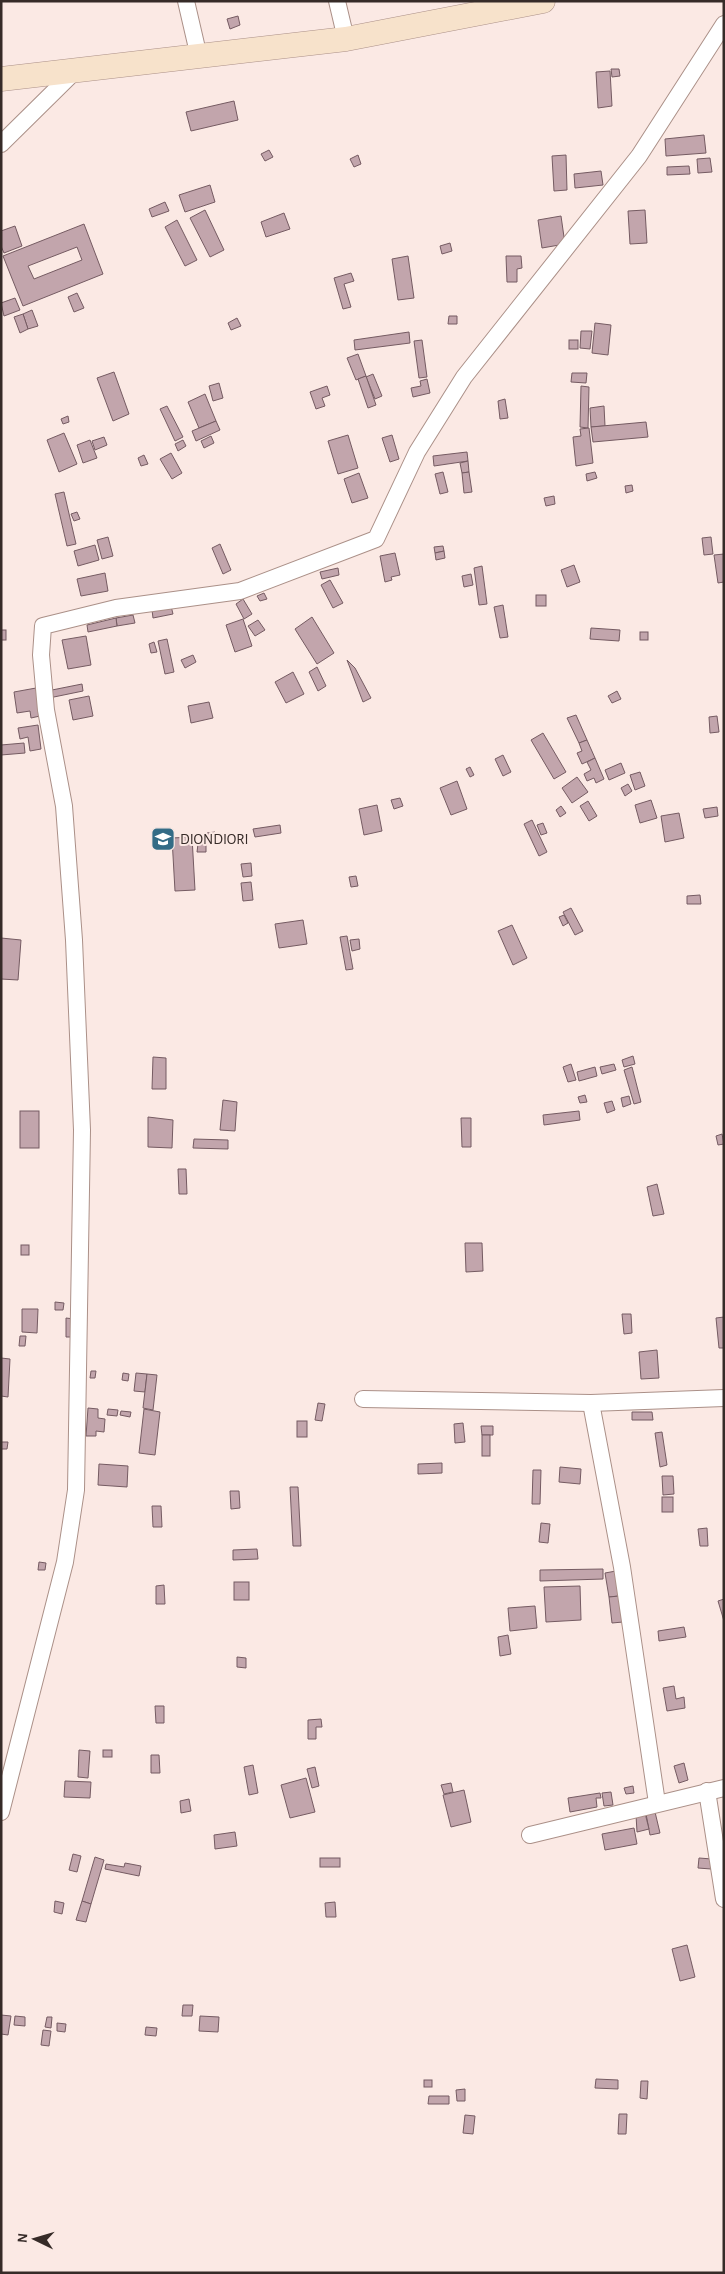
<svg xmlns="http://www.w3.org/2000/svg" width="725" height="2274" font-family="'Alegreya Sans',sans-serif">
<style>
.building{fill:#c2a5ac;stroke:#755b62;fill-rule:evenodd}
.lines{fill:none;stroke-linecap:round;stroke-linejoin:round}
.street-casing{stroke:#ab9088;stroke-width:18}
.secondary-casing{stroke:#ab9088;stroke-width:25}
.street{stroke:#fff;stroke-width:16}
.secondary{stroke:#f7e2cb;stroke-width:24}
.labels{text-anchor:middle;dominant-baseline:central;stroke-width:4;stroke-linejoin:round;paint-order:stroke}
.poi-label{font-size:15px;fill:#362b28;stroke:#fbe9e4;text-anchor:start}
</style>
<rect width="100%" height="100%" fill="#fbe9e4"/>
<g class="building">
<path d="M238,16L240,25L230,29L227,19Z"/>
<path d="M611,69H619L620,76L612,77Z"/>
<path d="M610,71L612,106L598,108L596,72Z"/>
<path d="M234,101L238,120L191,131L186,112Z"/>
<path d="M704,135L706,153L666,156L665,139Z"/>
<path d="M269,150L273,157L265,161L261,154Z"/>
<path d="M358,155L361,164L354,167L350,159Z"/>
<path d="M566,155L567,190L554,191L552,156Z"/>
<path d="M710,158L712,172L698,173L697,159Z"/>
<path d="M689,166L690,174L667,175V167Z"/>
<path d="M601,171L603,185L575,188L574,174Z"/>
<path d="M210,185L215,202L185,212L179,195Z"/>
<path d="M165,202L169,211L152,217L149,209Z"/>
<path d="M205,210L224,250L210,257L190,218Z"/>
<path d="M645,210L647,243L630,244L628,211Z"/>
<path d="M284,213L290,229L266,237L261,222Z"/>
<path d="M561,216L565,244L542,248L538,220Z"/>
<path d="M177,220L197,260L185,266L165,227Z"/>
<path d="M84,224L103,274L23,306L3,256ZM77,247L82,260L34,279L28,266Z"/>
<path d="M15,226L22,246L4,253L1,246V231Z"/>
<path d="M450,243L452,251L442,254L440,246Z"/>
<path d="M408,256L414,298L398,300L392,259Z"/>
<path d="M506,256H521L522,268L517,269V282H507Z"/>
<path d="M351,273L354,281L344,284L351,307L343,309L334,278Z"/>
<path d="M77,293L84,308L74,312L68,297Z"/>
<path d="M15,298L20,310L4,316L1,303Z"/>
<path d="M32,310L38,326L28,329L23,314Z"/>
<path d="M23,314L28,329L20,333L14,317Z"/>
<path d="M449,316H457V324H448Z"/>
<path d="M237,318L241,326L231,330L228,323Z"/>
<path d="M595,323L611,325L608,355L592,353Z"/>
<path d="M581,331H592L590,349L580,348Z"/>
<path d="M409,332L410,343L355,350L354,340Z"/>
<path d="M422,340L427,377L419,378L414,341Z"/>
<rect x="569" y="340" width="9" height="9"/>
<path d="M358,354L366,376L356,380L347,358Z"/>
<path d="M114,372L129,414L113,421L97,378Z"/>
<path d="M572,373H587L586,383L571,382Z"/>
<path d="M373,374L382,396L375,399L366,377Z"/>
<path d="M366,376L376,405L368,408L358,379Z"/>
<path d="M427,379L430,393L413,397L411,388L421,386L420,381Z"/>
<path d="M219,383L223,398L213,401L209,386Z"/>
<path d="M327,386L330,395L322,398L325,406L316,409L310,392Z"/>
<path d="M581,386L589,387L588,428L580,427Z"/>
<path d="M205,394L216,421L199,428L188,402Z"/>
<path d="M505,399L508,418L500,419L498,401Z"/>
<path d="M167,406L183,437L175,441L160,409Z"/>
<path d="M604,406L605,426L591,427L590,408Z"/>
<path d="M68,416L69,422L63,424L61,419Z"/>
<path d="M216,421L220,430L196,441L192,431Z"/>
<path d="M646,422L648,437L593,442L591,427Z"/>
<path d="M589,428L593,463L576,466L573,437L581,436L580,429Z"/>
<path d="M64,433L77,464L59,472L47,440Z"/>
<path d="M348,435L358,468L338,474L328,441Z"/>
<path d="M392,435L399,459L390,462L382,438Z"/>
<path d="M211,436L214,443L204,448L201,441Z"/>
<path d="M104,437L107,445L95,450L92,441Z"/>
<path d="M90,440L97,458L83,463L77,445Z"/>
<path d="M183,440L186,446L178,451L175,444Z"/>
<path d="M467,452L468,461L434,466L433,456Z"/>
<path d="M171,453L182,473L172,479L160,459Z"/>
<path d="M144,455L148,464L141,466L138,458Z"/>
<path d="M468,461L469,472L462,473L460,463Z"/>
<path d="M443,472L448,492L440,494L435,474Z"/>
<path d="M469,472L472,492L464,493L462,473Z"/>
<path d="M595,472L597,478L587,481L586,474Z"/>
<path d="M359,473L368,498L352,503L344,479Z"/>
<path d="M632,485L633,491L626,493L625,486Z"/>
<path d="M64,492L76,544L67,546L55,494Z"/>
<path d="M554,496L555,504L546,506L544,498Z"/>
<path d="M77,512L80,519L74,521L71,514Z"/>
<path d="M108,537L113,556L102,559L97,540Z"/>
<path d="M711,537L713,554L704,555L702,538Z"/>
<path d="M220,544L231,570L223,574L212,548Z"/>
<path d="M95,545L99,560L78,566L74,551Z"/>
<path d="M443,546L444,551L435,553L434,547Z"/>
<path d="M444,551L445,558L436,560L435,553Z"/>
<path d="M395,553L400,575L391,577L392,580L385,582L380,556Z"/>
<path d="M724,554V582L718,583L714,555Z"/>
<path d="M574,565L580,582L567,587L561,570Z"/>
<path d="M482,566L487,604L479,605L474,568Z"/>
<path d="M338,568L339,575L322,579L320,572Z"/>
<path d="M105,573L108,591L81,596L77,579Z"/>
<path d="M471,574L473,585L464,587L462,576Z"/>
<path d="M330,580L343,603L333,608L321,585Z"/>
<path d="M264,593L267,599L260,601L257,596Z"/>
<rect x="536" y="595" width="10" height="11"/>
<path d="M243,599L252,614L244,619L236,604Z"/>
<path d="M503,605L508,637L500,638L494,607Z"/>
<path d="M171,606L173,614L153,618L152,610Z"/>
<path d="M133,615L135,623L117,626L116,618Z"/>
<path d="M312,617L334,653L317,664L295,629Z"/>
<path d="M116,618L117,626L88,632L87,625Z"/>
<path d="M243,619L252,646L235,652L226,625Z"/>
<path d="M258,620L265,630L255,636L248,626Z"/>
<path d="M591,628L620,630L619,641L590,639Z"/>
<rect x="1" y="630" width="5" height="10"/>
<rect x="640" y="632" width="8" height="8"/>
<path d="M86,636L91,665L68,669L62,640Z"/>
<path d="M167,639L174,672L165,674L158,641Z"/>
<path d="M154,642L157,652L151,653L149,644Z"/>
<path d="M193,655L196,662L185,668L181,660Z"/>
<path d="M347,660L355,668L371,698L363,702Z"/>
<path d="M317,667L326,686L318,691L309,672Z"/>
<path d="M293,672L304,694L286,703L275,682Z"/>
<path d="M82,684L83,691L49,698L47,691Z"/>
<path d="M36,688L40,716L31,718L30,711L17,713L14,692Z"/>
<path d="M617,691L621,699L612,703L608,696Z"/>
<path d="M89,696L93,716L73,720L69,700Z"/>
<path d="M209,702L213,718L191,723L188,706Z"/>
<path d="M576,715L587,740L579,743L567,718Z"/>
<path d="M717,716L719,732L710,733L709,717Z"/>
<path d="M38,725L41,749L30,751L28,737L20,739L18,728Z"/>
<path d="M543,733L566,772L554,779L531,740Z"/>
<path d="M587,740L595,758L582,764L577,753L582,751L579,743Z"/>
<path d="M24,743L25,753L1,755V745Z"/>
<path d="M503,755L511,772L503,776L495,759Z"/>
<path d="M595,758L604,779L596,783L594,778L587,781L584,774L591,770L587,762Z"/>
<path d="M621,763L625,773L609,780L605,770Z"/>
<path d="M470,767L474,775L470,777L466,769Z"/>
<path d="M640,772L645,786L635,790L630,775Z"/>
<path d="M577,777L588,792L572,803L562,788Z"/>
<path d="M457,781L467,809L451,815L440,788Z"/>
<path d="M628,784L632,791L625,796L621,788Z"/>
<path d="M400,798L403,806L394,809L391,800Z"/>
<path d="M651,800L657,818L640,823L635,805Z"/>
<path d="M588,801L597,816L589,821L580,806Z"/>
<path d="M377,805L382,831L364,835L359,809Z"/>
<path d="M561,806L566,813L560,817L556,810Z"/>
<path d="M717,807L718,816L705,818L703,809Z"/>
<path d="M679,813L684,838L665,842L661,816Z"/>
<path d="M532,820L547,852L539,856L524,824Z"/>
<path d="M543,823L547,833L541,835L537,825Z"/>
<path d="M280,825L281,833L255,837L253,829Z"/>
<path d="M215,832V840L208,841L207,833Z"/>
<path d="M192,837L195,890L175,891L172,838Z"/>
<path d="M198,844H206V852H197Z"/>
<path d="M251,863L252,876L243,877L241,864Z"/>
<path d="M356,876L358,886L351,887L349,877Z"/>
<path d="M251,882L253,900L243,901L241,883Z"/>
<path d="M700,895L701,904H687V896Z"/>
<path d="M571,908L583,931L575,935L563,912Z"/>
<path d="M564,915L568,923L563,926L559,917Z"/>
<path d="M303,920L307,944L279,948L275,924Z"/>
<path d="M512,925L527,958L513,965L498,931Z"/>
<path d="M347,936L353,969L346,970L340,937Z"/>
<path d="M1,938L21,940L18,980L1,979Z"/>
<path d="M359,939L360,949L352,951L350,940Z"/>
<path d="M633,1056L635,1064L624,1067L622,1060Z"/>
<path d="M153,1057L166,1058V1089H152Z"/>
<path d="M571,1064L576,1080L568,1082L563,1067Z"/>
<path d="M614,1064L616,1070L602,1074L600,1067Z"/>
<path d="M595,1067L597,1076L579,1081L577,1072Z"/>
<path d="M632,1067L641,1102L634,1104L624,1070Z"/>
<path d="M585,1095L587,1102L580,1103L578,1097Z"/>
<path d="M629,1096L631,1104L623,1107L621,1098Z"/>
<path d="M223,1100L237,1102L235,1131L220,1130Z"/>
<path d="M612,1101L615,1110L607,1113L604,1103Z"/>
<rect x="20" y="1111" width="19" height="37"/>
<path d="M579,1111L580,1120L544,1125L543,1115Z"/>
<path d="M148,1117L173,1120L172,1148L148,1147Z"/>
<path d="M461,1118H471V1147H462Z"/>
<path d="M722,1134L724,1144L718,1145L716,1136Z"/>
<path d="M194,1139L228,1140V1149L193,1148Z"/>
<path d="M178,1169H186L187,1194H179Z"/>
<path d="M657,1184L664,1214L653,1216L647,1187Z"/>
<path d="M465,1243H482L483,1271L466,1272Z"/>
<rect x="21" y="1245" width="8" height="10"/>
<path d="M55,1302L64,1303L63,1310H55Z"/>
<path d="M22,1309H38L37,1333L22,1332Z"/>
<path d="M622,1314H631L632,1333L624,1334Z"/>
<path d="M724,1317V1348H719L716,1318Z"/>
<path d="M66,1318L74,1319V1337H66Z"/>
<path d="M20,1336H26L25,1346H19Z"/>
<path d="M657,1350L659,1378L641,1379L639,1352Z"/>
<path d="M1,1358L10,1359L8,1397L1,1396Z"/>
<path d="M91,1371H96L95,1378H90Z"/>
<path d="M123,1373L129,1374L128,1381L122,1380Z"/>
<path d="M136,1373L147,1374L145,1392L134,1391Z"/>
<path d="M147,1374L157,1375L153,1410L143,1408Z"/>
<path d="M318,1403L325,1404L322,1421L315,1420Z"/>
<path d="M88,1408L98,1409V1418L105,1419L104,1432L96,1431V1436H86Z"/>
<path d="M108,1409L118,1410L117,1416L107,1415Z"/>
<path d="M144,1409L160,1412L155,1455L139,1453Z"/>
<path d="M121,1411L131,1412L130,1417L120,1415Z"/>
<path d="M632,1412H652L653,1420H632Z"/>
<rect x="297" y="1421" width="10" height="16"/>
<path d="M463,1423L465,1442L455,1443L454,1424Z"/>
<path d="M481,1426H493V1435H482Z"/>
<path d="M662,1432L667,1465L660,1467L655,1433Z"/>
<rect x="482" y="1435" width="8" height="21"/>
<path d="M1,1442H8L7,1449H1Z"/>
<path d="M442,1463V1473L418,1474V1464Z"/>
<path d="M99,1464L128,1466L127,1487L98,1485Z"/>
<path d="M560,1467L581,1469L580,1484L559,1482Z"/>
<path d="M533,1470H541L540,1504H532Z"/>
<path d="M662,1476H673L674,1494L663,1495Z"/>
<path d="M290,1487H298L301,1546H293Z"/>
<path d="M230,1491H239L240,1508L231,1509Z"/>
<rect x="662" y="1497" width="11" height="15"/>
<path d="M152,1506H161L162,1527H153Z"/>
<path d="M541,1523L550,1524L548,1543L539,1542Z"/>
<path d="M707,1528L708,1546H700L698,1529Z"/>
<path d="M257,1549L258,1559L233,1560V1550Z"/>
<path d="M39,1562L46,1563L45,1570H38Z"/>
<path d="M603,1569V1579L540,1581V1570Z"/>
<path d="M616,1571L619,1596L609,1597L605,1573Z"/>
<rect x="234" y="1582" width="15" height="18"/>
<path d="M164,1585L165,1604H156V1586Z"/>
<path d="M580,1586L581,1620L546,1622L544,1587Z"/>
<path d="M619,1596L623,1622L612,1623L609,1597Z"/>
<path d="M724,1599V1621L718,1601Z"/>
<path d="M535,1606L537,1628L510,1631L508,1608Z"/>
<path d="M684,1627L686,1637L659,1641L658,1631Z"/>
<path d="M508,1635L511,1654L500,1656L498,1637Z"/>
<path d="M237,1657L246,1658V1668L237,1667Z"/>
<path d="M674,1686L676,1699L684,1697L685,1708L667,1711L663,1688Z"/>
<path d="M155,1706H164V1723H156Z"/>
<path d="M321,1719L322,1727H316V1739H308V1720Z"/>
<path d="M79,1750L90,1751L88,1778L78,1777Z"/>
<rect x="103" y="1750" width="9" height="7"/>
<path d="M151,1755H159L160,1773H151Z"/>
<path d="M684,1763L688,1780L679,1783L674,1766Z"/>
<path d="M253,1765L258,1793L249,1795L244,1767Z"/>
<path d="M315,1767L319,1786L312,1788L307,1769Z"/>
<path d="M306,1778L315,1812L290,1818L281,1785Z"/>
<path d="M65,1781L91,1782L90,1798L64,1797Z"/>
<path d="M451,1783L453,1792L444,1794L441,1785Z"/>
<path d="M633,1786L634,1793L626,1794L624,1788Z"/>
<path d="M464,1790L471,1822L451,1827L443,1795Z"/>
<path d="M611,1792L613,1805L604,1806L602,1793Z"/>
<path d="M600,1793L601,1798H596L597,1807L570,1812L568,1798Z"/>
<path d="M189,1799L191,1811L181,1813L180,1801Z"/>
<path d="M655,1812L660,1833L650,1835L646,1814Z"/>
<path d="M645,1813L649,1829L637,1832L636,1815Z"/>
<path d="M634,1828L637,1844L605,1850L602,1834Z"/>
<path d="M235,1832L237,1846L215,1849L214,1835Z"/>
<path d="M73,1854L81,1856L77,1872L69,1870Z"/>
<path d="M95,1857L104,1860L91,1904L82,1901Z"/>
<rect x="320" y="1858" width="20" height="9"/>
<path d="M699,1858L712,1859L711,1869L698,1868Z"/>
<path d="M125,1863L141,1866L139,1876L105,1869L106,1864L124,1867Z"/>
<path d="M55,1901L64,1903L62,1914L54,1912Z"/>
<path d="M82,1901L91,1904L86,1922L76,1920Z"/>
<path d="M335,1902L336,1917H326L325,1903Z"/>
<path d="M687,1945L695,1977L680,1981L672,1949Z"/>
<path d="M183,2005H193L192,2016H182Z"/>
<path d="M1,2015L11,2016L8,2035L1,2034Z"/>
<path d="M15,2016L25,2017V2026L14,2025Z"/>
<path d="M200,2016L219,2017L218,2032L199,2031Z"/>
<path d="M47,2017H52L51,2028L45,2027Z"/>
<path d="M57,2023L66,2024L65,2032L57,2031Z"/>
<path d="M146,2027L157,2028L156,2036L145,2035Z"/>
<path d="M43,2030L51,2031L49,2046L41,2045Z"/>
<path d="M596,2079L618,2080V2089L595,2088Z"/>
<rect x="424" y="2080" width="8" height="7"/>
<path d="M641,2081H648L647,2099L640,2098Z"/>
<path d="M465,2089V2101H457L456,2090Z"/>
<path d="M429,2096H449V2104H428Z"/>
<path d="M619,2114H627L626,2134H618Z"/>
<path d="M465,2115L475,2116L473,2134L463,2133Z"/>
</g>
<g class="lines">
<g class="street-casing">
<g id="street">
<path d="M186,1L199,57"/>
<path d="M337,1L346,39"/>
<path d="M1,144L75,71"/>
<path d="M363,1399L591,1403L724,1398"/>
<path d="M591,1403L622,1567L657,1803"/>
<path d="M707,1791L724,1899"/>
<path d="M1,1812L65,1562L76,1490L82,1130L74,940L64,806L46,710L41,655L43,626L116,608L240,591L376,539L417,452L464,377L639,156L724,24"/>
<path d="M530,1835L724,1788"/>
</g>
</g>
<g class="secondary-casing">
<path id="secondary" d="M1,79L346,39L543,1"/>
</g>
<use href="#street" class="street"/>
<use href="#secondary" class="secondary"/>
</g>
<defs>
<g id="school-square" transform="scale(1.25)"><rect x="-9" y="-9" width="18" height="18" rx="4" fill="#346c86" stroke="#fbe9e4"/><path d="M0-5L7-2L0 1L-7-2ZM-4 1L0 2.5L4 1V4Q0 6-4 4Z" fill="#fff"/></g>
</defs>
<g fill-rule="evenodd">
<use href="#school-square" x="163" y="839"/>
</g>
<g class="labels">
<g class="poi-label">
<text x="180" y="839">DIONDIORI</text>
</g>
</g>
<rect width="725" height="2274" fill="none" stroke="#362b28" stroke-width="5"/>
<g transform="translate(35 2239) rotate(275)" stroke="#fbe9e4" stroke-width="4" paint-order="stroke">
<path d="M0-4L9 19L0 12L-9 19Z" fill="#362b28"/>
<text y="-8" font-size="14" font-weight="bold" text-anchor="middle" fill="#362b28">N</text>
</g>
</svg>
